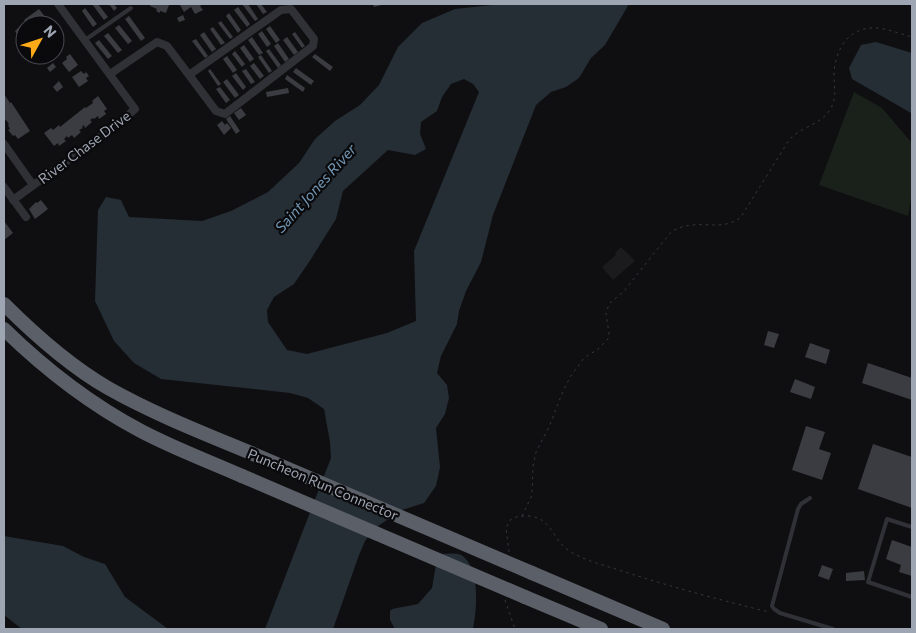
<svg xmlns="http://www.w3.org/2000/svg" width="916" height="633" font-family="Commissioner,sans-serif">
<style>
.built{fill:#1b1b1e}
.green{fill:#19211a}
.water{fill:#252e35;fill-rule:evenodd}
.building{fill:#3b3c41}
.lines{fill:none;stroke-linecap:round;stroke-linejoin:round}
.path{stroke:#36383d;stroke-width:1;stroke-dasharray:2.5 4;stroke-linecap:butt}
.lane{stroke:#303136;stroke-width:4}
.street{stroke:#303136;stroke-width:8}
.highway{stroke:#5b5f68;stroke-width:14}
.highway-bridge{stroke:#5b5f68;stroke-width:14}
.labels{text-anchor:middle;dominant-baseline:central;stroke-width:4.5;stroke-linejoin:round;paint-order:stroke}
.street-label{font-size:14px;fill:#9fa6b3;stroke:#0a0a0c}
.water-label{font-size:15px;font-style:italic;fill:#7196b3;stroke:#0a0a0c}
</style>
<rect width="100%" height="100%" fill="#0f0f11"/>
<path class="built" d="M621,247L635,261L613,280L602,267L616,255L615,253Z"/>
<path class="green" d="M854,92L882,108L911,142L912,192L908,216L819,185Z"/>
<g class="water">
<path d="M501,4H629L605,45L591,58L579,78L566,87L551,92L536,105L493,215L481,262L466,291L459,311L457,324L441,356L437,373L447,385L449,398L445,414L436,428L440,467L436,486L424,503L402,510L375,528L365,541L359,555L333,629H265L331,458L330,442L324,409L308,398L290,393L161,379L134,363L114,341L95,301L98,210L106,197L121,200L129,217L202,221L231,211L268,192L299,163L315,139L335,121L360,105L379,85L398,47L422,23L455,9ZM464,79L473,84L479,92L414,251L416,321L387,333L307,354L287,350L268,322L267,310L274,297L294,284L311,259L336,219L343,191L388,150L415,155L426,149L420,134L421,122L437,111L442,97L451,84Z"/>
<path d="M876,42L912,53L911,113L852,79L849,68L861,45Z"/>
<path d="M4,536L63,546L84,557L105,564L125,597L168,629H22L4,615Z"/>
<path d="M442,554C448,554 459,552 464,557C480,572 477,610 473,629H395L390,620V611L392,609L418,604L432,588L437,558Z"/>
</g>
<g class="building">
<path d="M92,4H98L108,17L104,20Z"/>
<path d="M109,4H114L117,8L114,11Z"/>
<path d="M151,4H166L169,5L166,13L160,11V13L156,11L157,9L150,6Z"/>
<path d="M182,4H203L200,6L203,10L195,14L191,7L184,12L180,5Z"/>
<path d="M242,4H248L258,19L255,21Z"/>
<path d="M256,4H261L267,12L263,14Z"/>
<path d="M373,4H385L374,7Z"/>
<path d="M238,7L250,24L247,27L234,10Z"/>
<path d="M85,8L97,24L93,27L82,11Z"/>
<path d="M39,9L50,23L48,25H25V39L22,41L15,31L25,21L24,20Z"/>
<path d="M229,13L241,30L238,33L226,16Z"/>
<path d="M183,15L185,20L179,22L177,18Z"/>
<path d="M129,16L145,38L141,41L125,19Z"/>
<path d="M221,21L233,37L230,39L218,23Z"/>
<path d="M119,25L132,41L128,44L115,28Z"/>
<path d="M270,26L280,40L276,43L266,29Z"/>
<path d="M213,27L225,43L221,45L210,29Z"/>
<path d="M262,31L271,44L267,47L258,34Z"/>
<path d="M204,32L216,49L212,52L200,35Z"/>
<path d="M295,32L305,46L302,48L292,34Z"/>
<path d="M108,33L122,50L118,53L104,36Z"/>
<path d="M57,37L63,42L61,43L63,46L55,51V38Z"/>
<path d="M252,37L263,53L259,55L248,40Z"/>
<path d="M287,37L298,52L294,55L283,40Z"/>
<path d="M196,39L208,56L205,58L192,41Z"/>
<path d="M99,40L112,56L108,59L95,43Z"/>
<path d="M278,43L289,59L285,62L274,46Z"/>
<path d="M244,45L254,59L250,62L240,48Z"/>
<path d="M269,49L281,65L278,68L266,51Z"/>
<path d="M235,51L245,64L242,67L232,54Z"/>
<path d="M70,54L78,65L69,72L62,63L67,59L66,57Z"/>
<path d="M315,54L333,67L330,71L312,57Z"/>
<path d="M261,55L272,71L269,73L258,57Z"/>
<path d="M227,56L237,70L233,73L223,59Z"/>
<path d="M53,63L56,67L50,72L47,68Z"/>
<path d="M254,63L264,76L260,79L250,66Z"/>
<path d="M296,68L314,81L311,85L293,72Z"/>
<path d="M210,69L221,84L218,86L208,71Z"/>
<path d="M246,69L255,82L251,84L242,71Z"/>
<path d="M81,71L84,74L86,72L89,76L86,78L88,81L79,87L72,77Z"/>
<path d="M236,73L246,87L243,90L232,76Z"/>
<path d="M287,75L305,88L303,92L285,79Z"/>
<path d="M227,79L239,95L235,98L223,82Z"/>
<path d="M59,81L63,87L57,92L53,87Z"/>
<path d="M220,87L230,100L226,103L216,89Z"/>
<path d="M288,88L289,93L267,97L266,92Z"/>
<path d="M4,94L10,103L11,102L30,131L18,139L15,135L13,136L8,130L10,129L8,125L9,124L6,120L4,121Z"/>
<path d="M98,96L107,109L104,111L106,114L99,119L98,116L94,119L93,118L90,120L92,122L85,128L84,125L82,127L83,128L79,130L81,132L74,138L72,135L68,138L67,136L64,139L66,141L59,146L58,143L54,146L44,133L51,128L53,130L59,125L60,127L85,107L86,108L93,103L92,101Z"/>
<path d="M241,108L246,115L239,120L234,113Z"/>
<path d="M230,116L240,131L236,134L226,119Z"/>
<path d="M222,121L225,125L227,123L231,128L224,135L217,125Z"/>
<path d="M41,200L48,209L35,219L29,209L36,202L37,203Z"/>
<path d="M4,221L13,233L4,240Z"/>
<path d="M768,331L779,334L774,348L764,345Z"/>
<path d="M810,343L830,350L826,364L805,357Z"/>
<path d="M868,363L912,378V400L862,383Z"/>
<path d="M795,379L815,387L811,399L790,392Z"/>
<path d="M806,426L825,432L819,449L831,453L822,480L792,470Z"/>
<path d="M873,444L912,457V508L858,489Z"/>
<path d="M892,540L912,547V576L899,572L901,565L886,559Z"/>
<path d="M822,565L833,569L829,580L818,576Z"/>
<path d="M864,571L865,580L846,581V573Z"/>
</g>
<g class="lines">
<g class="path">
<path d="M522,516L532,495L533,466L536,452L549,427L561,396L570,377L584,358L598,349L608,339L609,333L606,314L609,304L624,291L671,232C696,216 720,234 741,217L789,140C801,126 822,125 831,108C837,97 834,86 834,74C835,50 848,27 875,28C887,28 900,34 912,37"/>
<path d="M509,552L506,528L511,519C517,516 523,516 530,516C553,519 552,541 571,552C588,562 607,566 625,572C672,587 720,600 769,612"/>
<path d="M505,600L515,629"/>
</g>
<g class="lane">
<path d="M85,40L131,8"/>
<path d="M810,498L801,504L798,509L772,606L774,609L780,613L833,629"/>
<path d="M912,527L887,519L868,582L912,597"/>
</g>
<g class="street">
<path d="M110,74L157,42L167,46L189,75L281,10L291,9L314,39L313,46L225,114L216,111L189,75"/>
<path d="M4,144L33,185"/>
<path d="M4,187L26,217"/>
<path d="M13,200L119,123L135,109L58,4"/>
</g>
<g class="highway">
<path d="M4,304C35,335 70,366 108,388C154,414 203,433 251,453"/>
<path d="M4,329C45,369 90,404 141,431C173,448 208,461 242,476"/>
<path d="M532,573L663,629"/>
<path d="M525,597L601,629"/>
</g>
<g class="highway-bridge">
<path d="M251,453L532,573"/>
<path d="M242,476L525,597"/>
</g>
</g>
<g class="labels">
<g class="street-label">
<text transform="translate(84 147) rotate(-37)">River Chase Drive</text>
<text transform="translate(323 484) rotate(23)">Puncheon Run Connector</text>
</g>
<g class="water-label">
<text transform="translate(315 188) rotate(-48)">Saint Jones River</text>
</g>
</g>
<rect width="916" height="633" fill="none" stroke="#9fa6b3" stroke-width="10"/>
<g transform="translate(40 40) rotate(50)"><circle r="24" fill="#0a0a0c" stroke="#46484f"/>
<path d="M0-4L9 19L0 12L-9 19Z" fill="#ffab19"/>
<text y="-8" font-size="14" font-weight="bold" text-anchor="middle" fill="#9fa6b3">N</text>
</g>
</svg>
